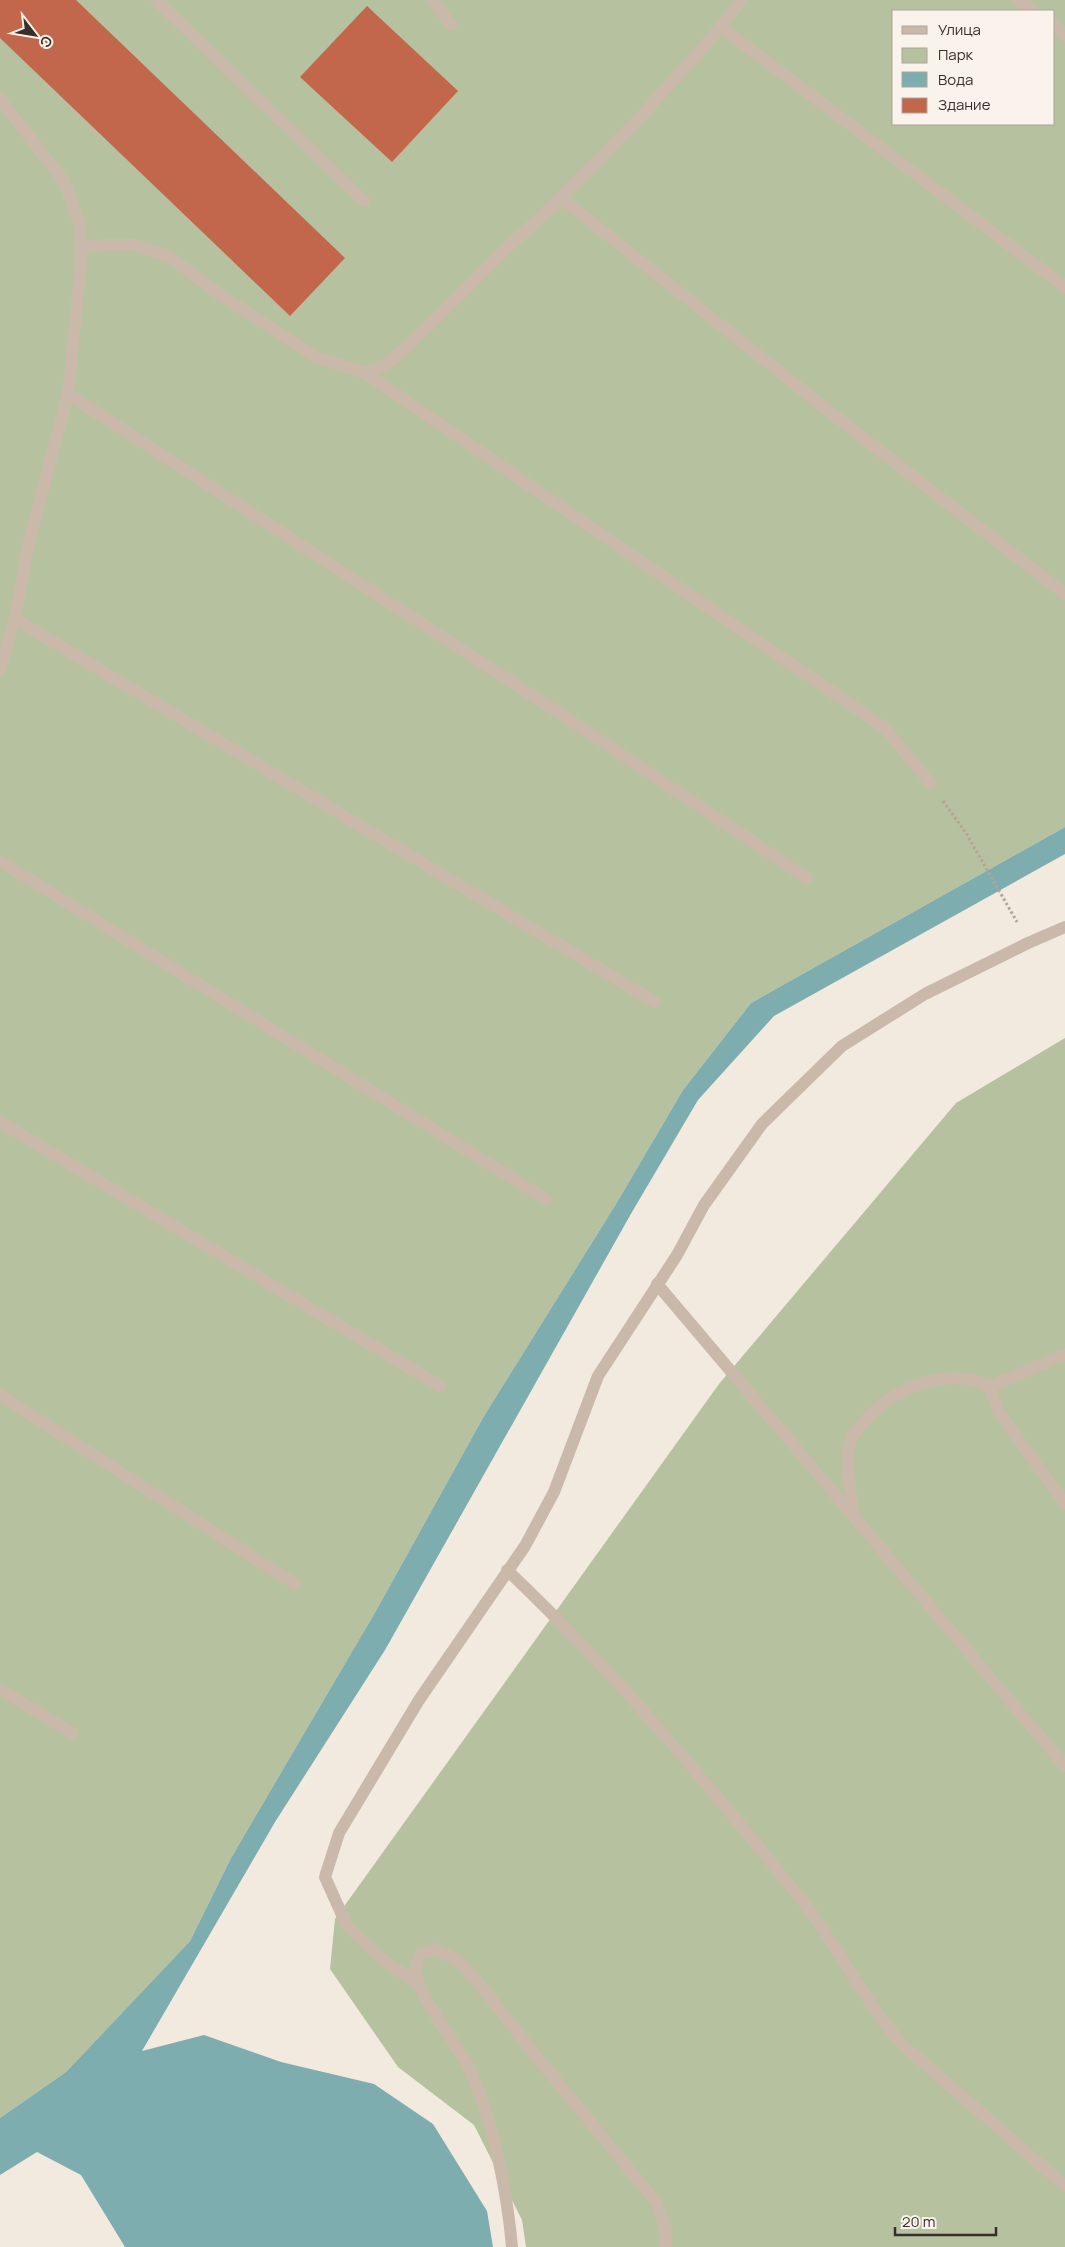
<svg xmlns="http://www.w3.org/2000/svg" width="1065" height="2247" font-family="Manrope,sans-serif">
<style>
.green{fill:#b6c19f;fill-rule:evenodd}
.water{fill:#7eadaf}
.building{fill:#c3674c}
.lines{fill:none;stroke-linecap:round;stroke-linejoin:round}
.path{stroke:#b6a395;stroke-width:3;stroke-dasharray:2.5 2.5;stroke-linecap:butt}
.minor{stroke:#cab9aa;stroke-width:12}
</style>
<rect width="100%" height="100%" fill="#f2e9df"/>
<g class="green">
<path d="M0,0H1065V827L751,1003L683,1090L616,1204L484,1416L377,1609L231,1858L190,1941L66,2072L0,2118ZM894,11H1054V124H894Z"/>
<path d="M1065,1038V2247H526L522,2220L474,2125L398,2067L330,1969L335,1919L719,1384L956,1103Z"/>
</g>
<path class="water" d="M1065,827V854L774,1016L698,1100L632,1212L385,1650L275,1822L142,2051L204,2035L281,2062L374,2084L433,2124L487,2211L493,2247H125L81,2175L37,2152L0,2175V2118L66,2072L190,1941L231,1858L377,1609L484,1416L616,1204L683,1090L751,1003Z"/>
<g class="building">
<path d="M0,0H76L345,258L290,316L0,38Z"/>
<path d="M367,6L458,91L392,162L300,77Z"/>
</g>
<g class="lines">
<path class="path" d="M943,801L966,833L1017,922"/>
<g class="minor">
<path d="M156,0L364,201"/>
<path d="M433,0L451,25"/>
<path d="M1018,0L1033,11"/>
<path d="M1054,26L1065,35"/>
<path d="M721,27L1065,287"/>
<path d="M0,99L65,183L80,226L81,263L68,394L28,546L15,619L0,669"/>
<path d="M561,198L835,416L1065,594"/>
<path d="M81,247L103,245H135L169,256L219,294L316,357L365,373L386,364L407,347L508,247L561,198L644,113L721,27L741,0"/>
<path d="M365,373L885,728L930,783"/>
<path d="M68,394L555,710L807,878"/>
<path d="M15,619L655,1002"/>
<path d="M0,861L546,1199"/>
<path d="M0,1122L440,1386"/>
<path d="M657,1284L1065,1766"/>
<path d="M989,1387L999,1412L1065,1504"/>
<path d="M0,1395L295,1584"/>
<path d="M854,1517C851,1496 843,1455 852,1436C854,1432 859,1428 862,1424C886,1394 928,1374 967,1379C975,1379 982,1384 989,1387L1065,1354"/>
<path d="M507,1570C614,1671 708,1784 800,1898C838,1944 862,2000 902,2044L1065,2186"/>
<path d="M0,1689L72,1733"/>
<path d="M418,1984L384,1961L347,1926L325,1877L339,1833L419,1700L525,1546L554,1492L598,1376L677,1255L704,1205L762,1124L842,1046L925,994L1028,943L1065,927"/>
<path d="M512,2247C507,2191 493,2121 470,2070C459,2047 412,1989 416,1967C417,1962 419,1957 421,1953L436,1949L458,1961L478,1982L532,2051L656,2202L666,2230V2247"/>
</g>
</g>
<rect x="892" y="10" width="162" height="115" fill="#faf3eb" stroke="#aca49e"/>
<rect x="902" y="26" width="25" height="8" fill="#cab9aa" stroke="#aca49e"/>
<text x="938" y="35" font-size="15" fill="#382e2a">Улица</text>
<rect x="902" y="48" width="25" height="15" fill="#b6c19f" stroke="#aca49e"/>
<text x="938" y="60" font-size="15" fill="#382e2a">Парк</text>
<rect x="902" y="72" width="25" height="15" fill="#7eadaf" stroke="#aca49e"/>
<text x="938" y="85" font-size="15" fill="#382e2a">Вода</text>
<rect x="902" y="98" width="25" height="15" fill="#c3674c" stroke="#aca49e"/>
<text x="938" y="110" font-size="15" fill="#382e2a">Здание</text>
<g transform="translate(35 35) rotate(121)" stroke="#faf3eb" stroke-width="4" paint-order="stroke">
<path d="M0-4L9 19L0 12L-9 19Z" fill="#382e2a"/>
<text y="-8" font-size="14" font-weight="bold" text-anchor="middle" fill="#382e2a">С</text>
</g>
<path d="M895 2227v8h101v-8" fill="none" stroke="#382e2a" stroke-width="2.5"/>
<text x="902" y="2227" font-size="15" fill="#382e2a" stroke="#faf3eb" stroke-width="4" paint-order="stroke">20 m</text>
</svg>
